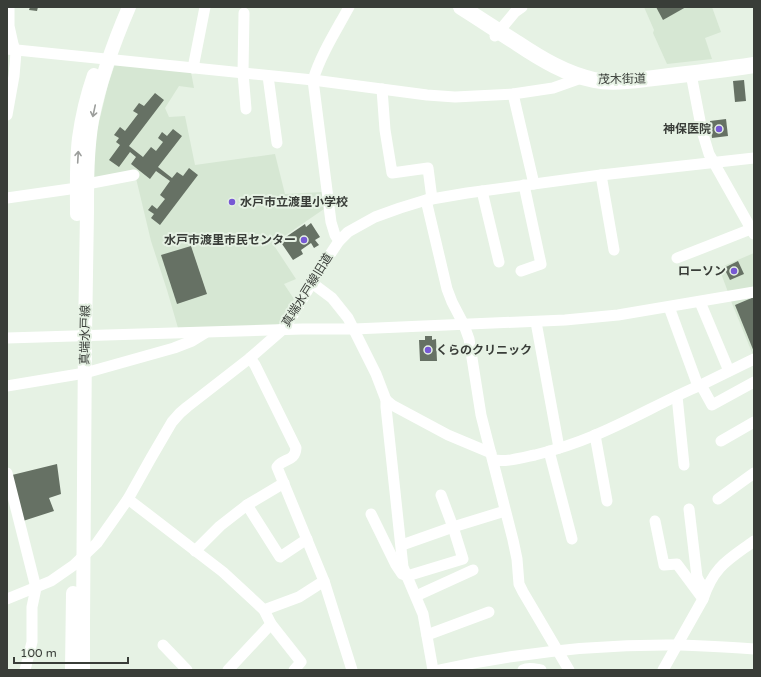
<svg xmlns="http://www.w3.org/2000/svg" width="761" height="677" font-family="'Varela Round','Noto Sans JP',sans-serif">
<style>
.built{fill:#d6e7d3}
.building{fill:#667164}
.lines{fill:none;stroke-linecap:round;stroke-linejoin:round}
.minor{stroke:#fff;stroke-width:11}
.major{stroke:#fff;stroke-width:14}
.highway{stroke:#fff;stroke-width:16}
.oneway{stroke:#9c9e9c}
.poi-dot{fill:#7759d4;stroke:#e6f2e4;stroke-width:1.5}
.labels{text-anchor:middle;dominant-baseline:central;stroke-width:4;stroke-linejoin:round;paint-order:stroke}
.street-label{font-size:12px;fill:#393d38;stroke:#e6f2e4}
.poi-label{font-size:12px;font-weight:bold;fill:#393d38;stroke:#e6f2e4;text-anchor:end}
</style>
<rect width="100%" height="100%" fill="#e6f2e4"/>
<g class="built">
<path d="M644,7H712L721,32L705,38L712,59L667,64L653,33L654,30Z"/>
<path d="M115,64L191,72L194,88L179,86L165,108L169,117L185,116L195,165L275,154L285,194L322,192L324,209L273,244L296,279L284,284L294,299L283,316L279,324L270,327L178,328L167,290L151,241L135,174L93,180L94,143L108,85Z"/>
<path d="M754,253V287L728,292L719,268Z"/>
<path d="M754,295V355H753L731,301Z"/>
</g>
<g class="building">
<path d="M30,7H38L37,11L29,10Z"/>
<path d="M656,7H686L663,20Z"/>
<path d="M744,80L746,101L735,102L733,81Z"/>
<path d="M155,93L164,100L129,146L143,157L151,147L156,151L163,142L158,138L162,132L167,136L173,129L182,136L158,167L172,178L177,172L183,176L189,168L198,175L160,225L151,218L154,214L148,210L152,205L157,209L165,199L160,195L170,181L156,171L150,179L131,164L136,157L130,152L119,167L109,160L120,145L116,142L119,138L114,135L120,127L125,131L138,114L133,111L139,103L144,106Z"/>
<path d="M726,119L728,136L712,138L710,121Z"/>
<path d="M311,223L320,237L315,240L319,245L314,248L311,243L301,250L303,254L293,260L280,241L305,224L306,227Z"/>
<path d="M191,246L207,294L177,304L161,255Z"/>
<path d="M738,261L744,274L730,280L724,268Z"/>
<path d="M754,297V352L735,305Z"/>
<path d="M425,336H432V340L436,339L437,361H420L419,340H425Z"/>
<path d="M57,464L61,494L49,498L54,511L23,521L12,475Z"/>
</g>
<g class="lines">
<g class="minor">
<path d="M244,13L243,73L246,109"/>
<path d="M495,36L515,12L522,7"/>
<path d="M7,49L313,80L427,95L455,97L513,94L553,88L584,77"/>
<path d="M193,68L205,7"/>
<path d="M691,74L702,131L709,154L754,234"/>
<path d="M268,76L277,143"/>
<path d="M382,89L385,130L392,173L428,168L432,199"/>
<path d="M513,94L534,184"/>
<path d="M7,115L14,76L16,52L13,44L9,26V7"/>
<path d="M601,175L614,250"/>
<path d="M87,184L134,175"/>
<path d="M482,191L499,262"/>
<path d="M7,198L77,188"/>
<path d="M426,200L447,289L452,302L464,325L469,339L481,415L513,540L517,559L519,584L523,592L569,670"/>
<path d="M339,241L335,235L331,222L313,80C321,54 336,31 349,7"/>
<path d="M677,258L751,229"/>
<path d="M521,271L541,264L524,185"/>
<path d="M312,283L332,298L348,318L376,374L386,400V407L403,567L423,614L433,670"/>
<path d="M700,302L729,371"/>
<path d="M669,307L698,386"/>
<path d="M536,322L559,448"/>
<path d="M7,338L302,329H354L565,320L618,315L754,292"/>
<path d="M250,358L255,365L296,448C295,462 283,458 277,467L324,581L352,670"/>
<path d="M701,385L754,359"/>
<path d="M7,386L85,373L174,348L192,341L205,333"/>
<path d="M677,396L684,465"/>
<path d="M386,400L392,405L448,435L491,453"/>
<path d="M595,435L607,501"/>
<path d="M721,441L754,422"/>
<path d="M549,451L572,539"/>
<path d="M493,460C508,462 521,458 535,455C555,450 574,444 593,436C630,421 665,400 701,385L712,405L754,382"/>
<path d="M7,473L36,588L32,607V642L25,670"/>
<path d="M128,499L223,572L264,610L271,624L228,670"/>
<path d="M718,499L754,473"/>
<path d="M247,505L280,557L307,539"/>
<path d="M689,509L697,577L700,583L707,587"/>
<path d="M371,514L396,565L402,574L407,576L463,559L453,527L441,495"/>
<path d="M655,521L664,565L677,564L703,599"/>
<path d="M402,545L453,527L505,511"/>
<path d="M195,551L220,526L247,505L284,483"/>
<path d="M416,596L473,570"/>
<path d="M7,599L51,581L74,565L97,543L128,499L151,458L172,422L180,413L187,407L250,358L282,330L293,315L319,271L339,241L348,232L375,217L400,208L426,200L467,193L601,175L754,158"/>
<path d="M264,610L299,597L324,581"/>
<path d="M271,624L301,662L294,670"/>
<path d="M427,635L489,612"/>
<path d="M163,645L187,670"/>
<path d="M439,670C517,653 598,644 678,645C703,646 729,647 754,649"/>
<path d="M523,670C529,667 535,669 541,670"/>
<path d="M663,670L703,599C714,566 728,560 754,541"/>
</g>
<g class="major">
<path d="M77,214C77,189 76,163 79,138C82,116 87,95 94,75"/>
<path d="M72,670L73,593"/>
<path d="M83,670V626C84,530 84,433 85,337C86,295 86,253 87,211C87,181 87,150 92,120C100,81 113,44 129,7"/>
</g>
<path class="highway" d="M461,7C480,19 498,31 517,43C541,59 566,74 594,80C614,84 635,80 654,78C688,74 721,70 754,65"/>
</g>
<defs><path id="oneway-shaft" d="M-6 0H5M1.5-3L5.5 0L1.5 3" fill="none" stroke-width="1.6" stroke-linecap="round" stroke-linejoin="round"/></defs>
<g class="oneway">
<use href="#oneway-shaft" transform="translate(94 111) rotate(102)"/>
<use href="#oneway-shaft" transform="translate(78 157) rotate(-87)"/>
</g>
<g class="poi-dot">
<circle cx="719" cy="129" r="4"/>
<circle cx="232" cy="202" r="4"/>
<circle cx="304" cy="240" r="4"/>
<circle cx="734" cy="271" r="4"/>
<circle cx="428" cy="350" r="4"/>
</g>
<g class="labels">
<g class="street-label">
<text transform="translate(622 79) rotate(-1)">茂木街道</text>
<text transform="translate(307 290) rotate(-58)">真端水戸線旧道</text>
<text transform="translate(85 335) rotate(-89)">真端水戸線</text>
</g>
<g class="poi-label">
<text x="711" y="129">神保医院</text>
<text x="240" y="202" text-anchor="start">水戸市立渡里小学校</text>
<text x="296" y="240">水戸市渡里市民センター</text>
<text x="726" y="271">ローソン</text>
<text x="436" y="350" text-anchor="start">くらのクリニック</text>
</g>
</g>
<rect width="761" height="677" fill="none" stroke="#393d38" stroke-width="16"/>
<path d="M14 657v6h114v-6" fill="none" stroke="#393d38" stroke-width="2"/>
<text x="20" y="657" font-size="12" fill="#393d38" stroke="#e6f2e4" stroke-width="3" paint-order="stroke">100 m</text>
</svg>
